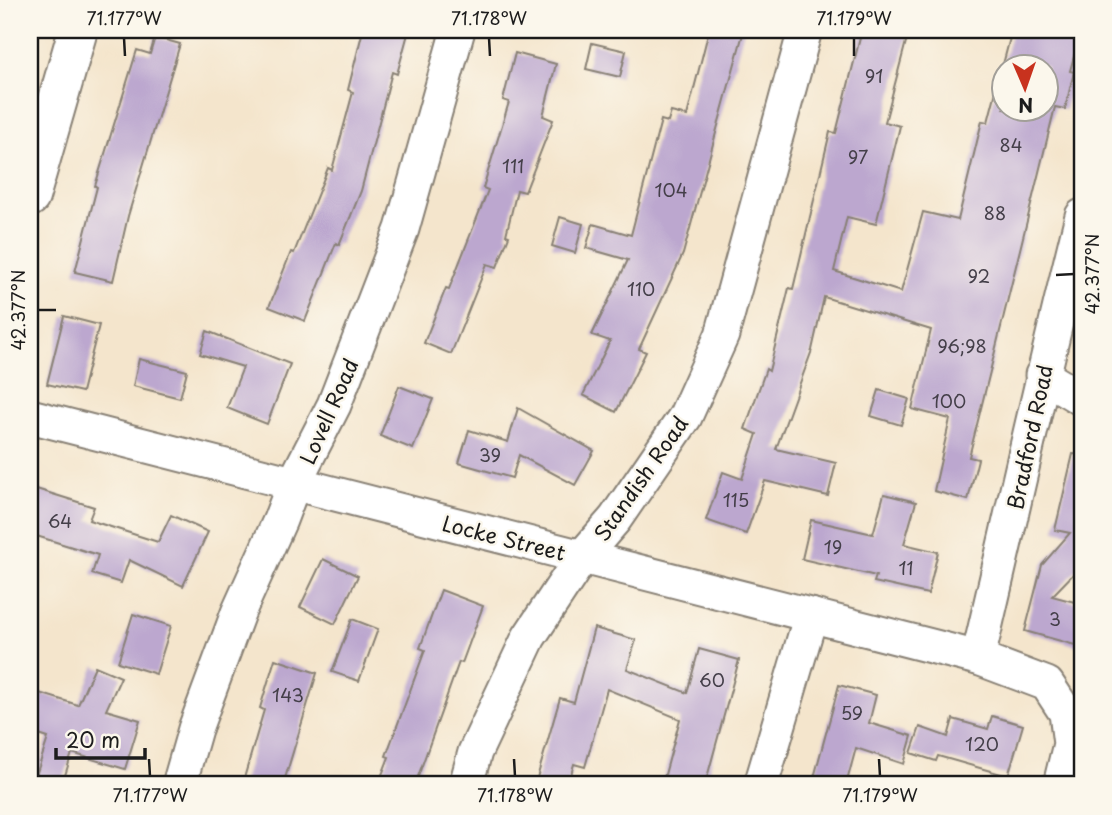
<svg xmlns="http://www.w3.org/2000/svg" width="1112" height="815" font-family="'Playpen Sans',sans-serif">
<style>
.building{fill:#bca7cf;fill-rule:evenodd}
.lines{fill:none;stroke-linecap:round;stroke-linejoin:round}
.minor-casing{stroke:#888074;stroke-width:37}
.secondary-casing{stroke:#888074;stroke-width:42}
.minor{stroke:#fff;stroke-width:33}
.secondary{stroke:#fff;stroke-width:38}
.ticks{fill:none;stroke:#1c1c1c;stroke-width:2.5}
.labels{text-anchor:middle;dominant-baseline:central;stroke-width:5;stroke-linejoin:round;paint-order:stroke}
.number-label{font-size:18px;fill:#443f49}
.street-label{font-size:21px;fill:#1c1c1c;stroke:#fbf7ec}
.neatline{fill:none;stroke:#1c1c1c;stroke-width:2.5}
.ticks-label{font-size:18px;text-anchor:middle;fill:#1c1c1c}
</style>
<rect width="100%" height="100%" fill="#fbf7ec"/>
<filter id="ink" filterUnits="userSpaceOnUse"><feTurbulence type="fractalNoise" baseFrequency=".0143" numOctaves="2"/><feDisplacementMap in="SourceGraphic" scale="14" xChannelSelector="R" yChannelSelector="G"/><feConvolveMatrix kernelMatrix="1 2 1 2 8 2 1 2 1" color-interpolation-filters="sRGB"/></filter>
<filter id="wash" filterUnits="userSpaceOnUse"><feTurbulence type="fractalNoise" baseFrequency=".00686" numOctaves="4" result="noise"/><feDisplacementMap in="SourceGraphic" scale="28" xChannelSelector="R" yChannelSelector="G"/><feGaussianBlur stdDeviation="1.57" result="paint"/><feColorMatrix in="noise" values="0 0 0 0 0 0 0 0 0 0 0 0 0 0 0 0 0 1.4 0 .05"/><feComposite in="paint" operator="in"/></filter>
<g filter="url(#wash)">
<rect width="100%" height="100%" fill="#f4e5cc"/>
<g id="blocks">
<g class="building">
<path d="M363,30H409L397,74L392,72L361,191L339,245L336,243L305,321L269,307L291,252L294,253L328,168L332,170L353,92L348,90Z"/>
<path d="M709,30H744L683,254L639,349L646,352L616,412L583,395L610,341L592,335L628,260L586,248L593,224L631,235L661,120L668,122L671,112L687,116Z"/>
<path d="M862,30H909L885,122L900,126L876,224L847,217L834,271L901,292L923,212L958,220L982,121L988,122L1012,30H1081L1070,71L1074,72L1065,109L1055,107L969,457L978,459L968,500L934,491L950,419L912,409L931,330L824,297L812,350L776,449L836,463L828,496L765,481L746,534L706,520L723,472L742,479L757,434L745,429L766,369L769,371L789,288L793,289L830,132L836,133ZM1004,66H1046V108H1004Z"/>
<path d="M155,37L180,44L128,216L113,281L75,272L97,187L95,186L137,50L150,54Z"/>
<path d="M592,43L626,51L620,77L586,69Z"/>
<path d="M515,53L556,64L543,116L553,120L525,192L517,190L506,235L509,236L497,267L487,264L451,354L424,343L446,288L449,289L488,190L483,188L509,102L503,100Z"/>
<path d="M560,217L583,224L575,253L552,246Z"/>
<path d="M64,316L99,325L82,392L47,384Z"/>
<path d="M207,331L290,364L267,424L227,408L243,367L200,354Z"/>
<path d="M139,359L187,371L180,398L133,386Z"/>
<path d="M399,386L433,399L413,449L380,436Z"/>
<path d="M879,390L909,399L901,425L871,416Z"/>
<path d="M518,408L594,451L575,485L519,455L512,478L459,463L469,430L508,442Z"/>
<path d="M1073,454L1082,455V565L1052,596L1082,604V647L1025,631L1042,565L1070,533L1055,530Z"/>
<path d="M30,487L94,507L89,520L158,542L171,515L208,532L183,586L129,560L121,583L92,574L98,555L30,534Z"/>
<path d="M884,494L916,502L904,544L938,552L928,594L874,582L876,576L802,559L811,520L873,534Z"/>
<path d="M323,559L358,576L335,624L300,607Z"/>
<path d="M441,590L483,606L462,663L459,662L415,785H378L389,757L386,756L425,650L420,648Z"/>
<path d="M133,614L171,626L156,674L118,662Z"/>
<path d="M352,619L378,629L359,681L332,672Z"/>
<path d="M594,628L636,640L627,669L687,693L699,649L739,660L705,785H675L663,782L680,719L607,689L585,767L574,764L568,785H535L560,698L574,702Z"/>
<path d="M275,659L317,673L283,785H242L264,710L260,708Z"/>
<path d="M95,666L121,677L106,710L140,720L125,769L72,753L62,785H33L48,738L30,732V690L78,705Z"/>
<path d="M839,685L876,695L869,723L912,736L904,764L856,748L846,785H812Z"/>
<path d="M992,716L1023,725L1008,776L938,756L936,761L911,753L920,727L948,737L953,719L988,729Z"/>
</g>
</g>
</g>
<g filter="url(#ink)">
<use href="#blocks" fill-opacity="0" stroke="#888074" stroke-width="2"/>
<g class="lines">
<g class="minor-casing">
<g id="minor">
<path d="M1042,375L1082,399"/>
<path d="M30,416L978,658L1047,684L1066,713L1070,744L1060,785"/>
<path d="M978,658C1013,510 1045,363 1082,216"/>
<path d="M179,785L195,729L238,613L280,520L294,483L334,405L402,229L458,30"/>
<path d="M466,785L475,752L529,637L582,557L615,519L685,417L722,335L805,30"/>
<path d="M761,785L811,615"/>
</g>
</g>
<g class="secondary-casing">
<path id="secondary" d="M30,197L78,30"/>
</g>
<use href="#minor" class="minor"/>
<use href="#secondary" class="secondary"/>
</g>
</g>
<path class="ticks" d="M124,38L125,56M489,38L490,56M854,38V56M1056,275L1074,274M38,310H56M149,759L150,776M514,759L515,776M879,759L880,776"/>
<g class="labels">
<g class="number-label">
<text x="874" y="75">91</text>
<text x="1011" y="144">84</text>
<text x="858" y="156">97</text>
<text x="513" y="165">111</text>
<text x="671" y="189">104</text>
<text x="995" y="212">88</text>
<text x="979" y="275">92</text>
<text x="641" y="288">110</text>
<text x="962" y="345">96;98</text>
<text x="949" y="400">100</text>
<text x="490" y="454">39</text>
<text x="736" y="499">115</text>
<text x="60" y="520">64</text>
<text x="833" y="546">19</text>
<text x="906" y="567">11</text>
<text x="1055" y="618">3</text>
<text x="712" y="679">60</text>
<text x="288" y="694">143</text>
<text x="852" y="712">59</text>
<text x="982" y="743">120</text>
</g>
<g class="street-label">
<text transform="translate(328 411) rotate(-66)">Lovell Road</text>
<text transform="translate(1029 437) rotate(-78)">Bradford Road</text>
<text transform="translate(640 478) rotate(-55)">Standish Road</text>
<text transform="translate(504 537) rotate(14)">Locke Street</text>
</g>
</g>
<rect width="1112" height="815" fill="none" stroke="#fbf7ec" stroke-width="77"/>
<g transform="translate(1025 88) rotate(178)"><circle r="33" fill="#fbf7ec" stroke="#a29f99" stroke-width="2"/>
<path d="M0-5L12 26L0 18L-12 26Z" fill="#c8321e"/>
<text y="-10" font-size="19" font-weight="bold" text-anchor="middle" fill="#1c1c1c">N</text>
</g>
<path d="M56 748v10h89v-10" fill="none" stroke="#1c1c1c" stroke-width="3.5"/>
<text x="66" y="748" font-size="21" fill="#1c1c1c" stroke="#fbf7ec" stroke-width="5" paint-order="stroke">20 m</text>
<rect x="38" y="38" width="1036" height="738" class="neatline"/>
<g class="ticks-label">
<text x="124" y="25">71.177°W</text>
<text x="489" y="25">71.178°W</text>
<text x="854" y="25">71.179°W</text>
<text transform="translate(1093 274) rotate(-90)" y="6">42.377°N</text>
<text transform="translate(19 310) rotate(-90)" y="6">42.377°N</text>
<text x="150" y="802">71.177°W</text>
<text x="515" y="802">71.178°W</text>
<text x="880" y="802">71.179°W</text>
</g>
</svg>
